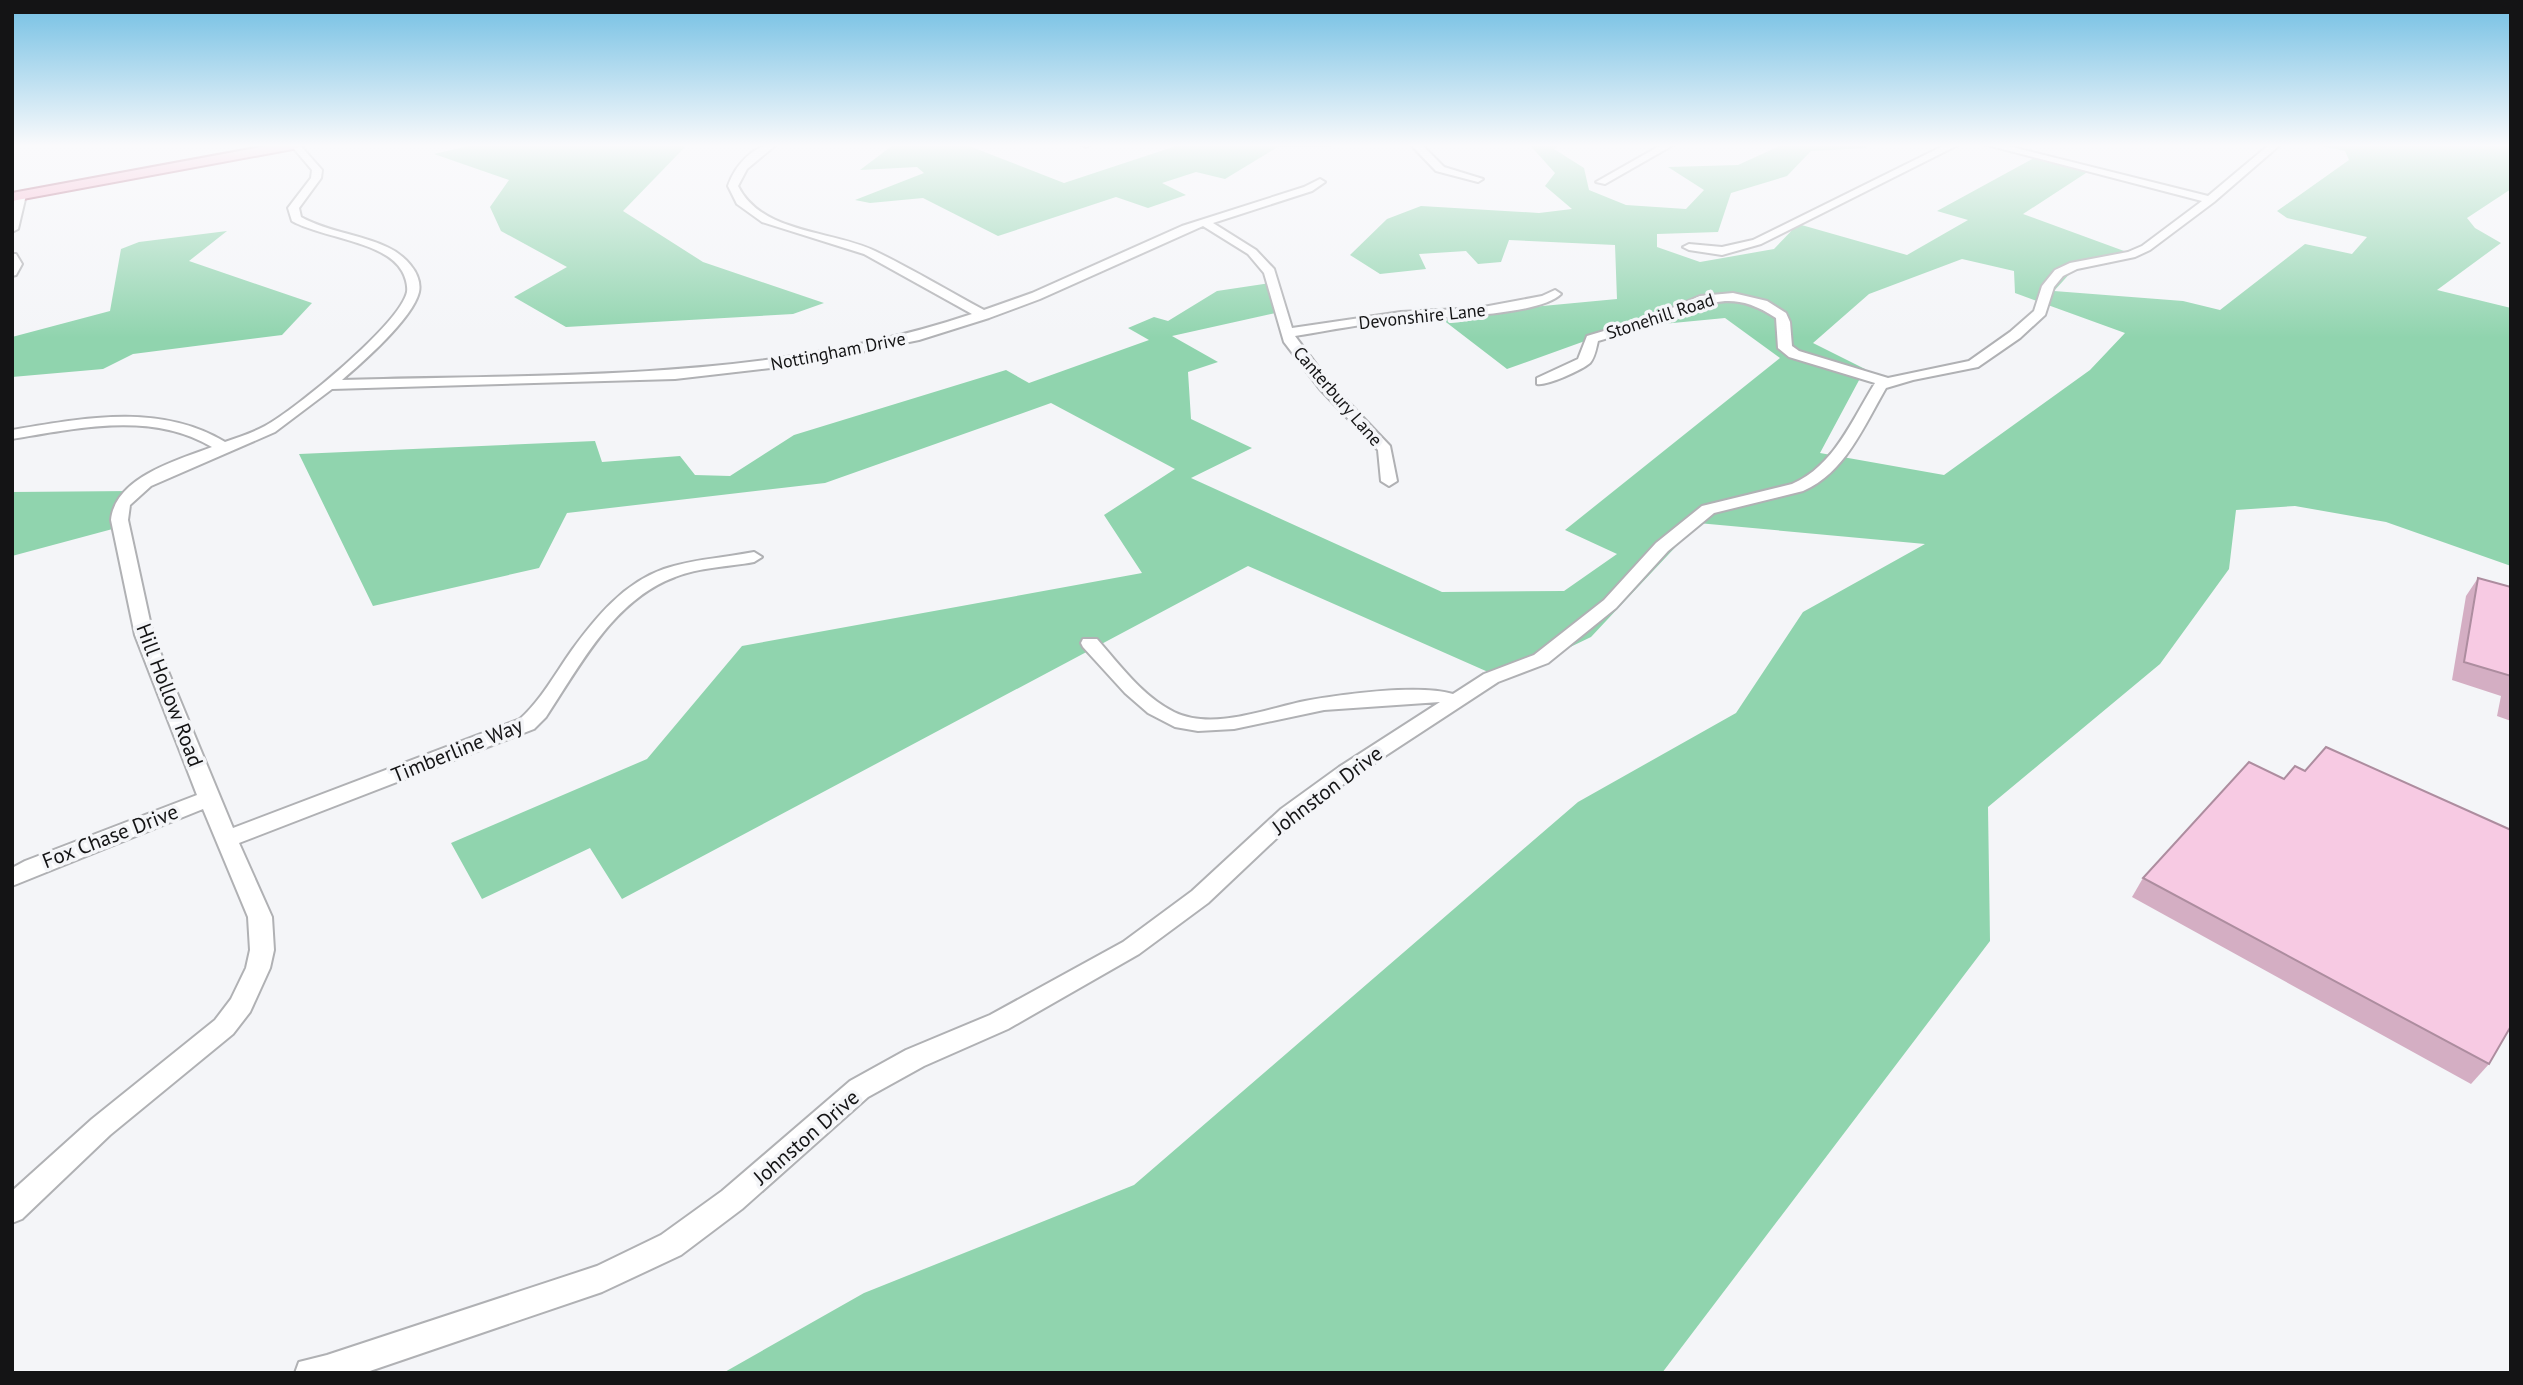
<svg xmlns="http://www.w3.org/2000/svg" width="2523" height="1385" font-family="'PT Sans',sans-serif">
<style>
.green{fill:#90d4ae;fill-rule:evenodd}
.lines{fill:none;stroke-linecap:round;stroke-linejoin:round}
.minor-casing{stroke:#b0b1b4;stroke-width:4}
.major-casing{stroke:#a6526f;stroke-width:4}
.minor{fill:#fff;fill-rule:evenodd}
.major{fill:#f8abc6;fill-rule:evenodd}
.wall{fill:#d4aec3}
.building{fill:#f7cae3;stroke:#ad8d9f;stroke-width:2}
.labels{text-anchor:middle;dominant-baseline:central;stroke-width:7;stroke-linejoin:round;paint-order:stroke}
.far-street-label{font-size:18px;fill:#141415;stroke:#f4f5f8}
.street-label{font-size:21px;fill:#141415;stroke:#f4f5f8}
</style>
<rect width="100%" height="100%" fill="#f4f5f8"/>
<g class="green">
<path d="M477,144H679L685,147L623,211L703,262L824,303L793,314L566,327L514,297L567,267L501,231L490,207L509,180L434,154Z"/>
<path d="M891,144H964L1064,183L1182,144H1330L1332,147H1278L1225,179L1196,172L1162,183L1186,195L1148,208L1116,197L998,236L923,198L870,203L855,200L924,173L917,167L860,170L893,145Z"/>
<path d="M1529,144H1561L1554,149L1584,168L1589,190L1626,205L1686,209L1704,190L1668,167L1738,165L1784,144H1867L1866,148L1811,151L1787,176L1731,193L1718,232L1657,234V247L1700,262L1774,249L1798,224L1907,255L1968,220L1937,211L2036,157L2089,171L2023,214L2135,255L2073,270L2054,291L2183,301L2220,310L2305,244L2352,254L2367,237L2287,218L2277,211L2349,160L2345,151L2312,144H2511V189L2467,218L2475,228L2501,243L2437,290L2511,308V566L2386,522L2295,506L2236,510L2229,569L2160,664L1988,807L1990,941L1662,1373H723L864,1293L1134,1185L1578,802L1736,713L1803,612L1925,544L1698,523L1591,637L1504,679L1248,566L622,899L590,848L482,899L451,843L647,759L742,646L1142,573L1104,515L1175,469L1051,403L825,483L567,513L539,568L373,606L299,454L595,441L602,462L680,456L695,475L730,476L794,435L1006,370L1029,383L1149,340L1128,328L1154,317L1168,321L1217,291L1277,282L1284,311L1172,336L1218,362L1188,372L1191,419L1252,448L1191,478L1442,592L1564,591L1617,554L1565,530L1780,358L1725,318L1621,328L1507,369L1438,316L1617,299L1615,245L1509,240L1501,262L1478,264L1466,251L1419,254L1426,269L1380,274L1350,255L1387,219L1421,206L1539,213L1572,209L1545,186L1555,173ZM1962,259L2014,271L2015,293L2125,333L2090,370L1944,475L1820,453L1865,369L1813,343L1869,294Z"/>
<path d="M227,231L189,261L312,303L282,335L133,354L103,369L12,377V337L110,311L121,249L139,242Z"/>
<path d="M133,491L120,527L12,556V492Z"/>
</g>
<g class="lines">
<g class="minor-casing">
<g id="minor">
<path d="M290,144H299L322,170L321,178L299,208L301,217C328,232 359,234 387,247C403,254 423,273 419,292C413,318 363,362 342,380C553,374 770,382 972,314L864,254L762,222L737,204L728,186C735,165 754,144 777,144L747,169L738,186C762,234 831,230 875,251C912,269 947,290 984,310L1032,293L1182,226L1304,187L1320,179L1325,182L1312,191L1213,223L1256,250L1274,269L1292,328L1401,312L1478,308L1542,296L1555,290L1561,294C1539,316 1436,317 1402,320C1367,323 1331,330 1295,336L1330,383L1390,446L1397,481L1389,486L1381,481L1378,450L1320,389L1284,342L1264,273L1248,254L1203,226L1040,299L989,318L919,340L797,365L675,379L332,389L275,432L151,486L130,505L128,520L153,635L233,828L520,719C541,700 555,674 572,650C596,617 624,583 664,569C692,559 724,558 754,552L762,557L754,562C728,567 699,567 675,577C613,600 580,666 546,717L534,729L239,843L272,917L274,950L270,968L250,1012L233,1034L110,1135L22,1219L12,1223V1191L92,1119L215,1020L231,999L246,968L250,950L248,917L203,809L12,886V868L25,861L197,795L135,635L111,520C115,477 178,460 212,447C152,411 78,428 12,439V430C84,418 160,403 225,442C239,437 252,433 265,426C295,410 400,324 407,292C408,285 405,276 402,271C385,241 322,238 292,221L288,208L311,178L312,170Z"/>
<path d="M1079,144H1091L1086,147Z"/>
<path d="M1410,144H1421L1444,167L1483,179L1478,182L1436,171Z"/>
<path d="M1663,144H1675L1605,184L1596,182Z"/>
<path d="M1947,144H1960L1761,244L1722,255L1689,250L1683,247L1689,244L1722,247L1753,240Z"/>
<path d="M1983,144H2000L2208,196L2270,144H2281L2214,202L2150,250L2135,257L2077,269L2063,276L2054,287L2045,315L2020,338L1978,367L1913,380L1886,388C1864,426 1845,473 1803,491L1714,513L1668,551L1616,608L1548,663L1498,682L1353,777L1297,819L1208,903L1139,954L1008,1029L924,1066L868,1097L742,1209L681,1255L602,1292L364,1373H295L299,1362L327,1355L597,1266L661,1235L722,1191L850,1081L906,1050L990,1015L1123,942L1192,891L1281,809L1339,767L1440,702L1324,710L1234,729L1198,731L1175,727L1148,713L1125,693L1083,647L1081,643L1083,639H1097C1120,665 1142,696 1174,712C1213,731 1265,709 1305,701C1342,694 1419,684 1453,694L1484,674L1534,655L1604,600L1656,543L1702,506L1792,484C1834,466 1852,420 1875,383L1789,357L1778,348L1776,318C1729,287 1707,305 1662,322C1641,330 1619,335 1598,341C1596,349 1595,357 1590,363C1582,370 1547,386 1537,384V378L1578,359L1587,336L1651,317L1700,296L1733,293L1767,301L1786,313L1790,322L1792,346L1799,351L1888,378L1969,361L2010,332L2034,311L2042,286L2055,270L2070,263L2128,252L2142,246L2202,201Z"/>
<path d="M21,192L26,195L18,229L12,232V207L16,195Z"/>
<path d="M12,254H16L22,264L16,275L12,276Z"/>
</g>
</g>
<g class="major-casing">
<path id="major" d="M277,144H304L298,148L12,201V193Z"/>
</g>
<use href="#minor" class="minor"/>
<use href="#major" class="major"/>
</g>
<g class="wall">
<path d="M2478,578L2511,587V721L2497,716L2501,696L2452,680L2466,596Z"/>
<path d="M2305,771L2489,1064L2471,1084L2132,897L2143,878L2284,779Z"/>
</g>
<g class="building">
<path d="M2478,578L2511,587V676L2464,662Z"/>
<path d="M2326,747L2511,830V1026L2489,1064L2143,878L2249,762L2284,779L2295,766L2305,771Z"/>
</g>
<linearGradient id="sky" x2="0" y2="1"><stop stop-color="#72bfe3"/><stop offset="0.43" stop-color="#fafafc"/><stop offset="1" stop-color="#fafafc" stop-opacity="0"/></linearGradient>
<rect width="2523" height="338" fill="url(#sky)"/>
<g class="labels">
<g class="far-street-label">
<text transform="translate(1422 316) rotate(-6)">Devonshire Lane</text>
<text transform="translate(1660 316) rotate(-18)">Stonehill Road</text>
<text transform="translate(838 351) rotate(-11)">Nottingham Drive</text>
<text transform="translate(1338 396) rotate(49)">Canterbury Lane</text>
</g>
<g class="street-label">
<text transform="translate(170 695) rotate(69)">Hill Hollow Road</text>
<text transform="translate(457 750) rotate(-22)">Timberline Way</text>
<text transform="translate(1327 790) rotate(-37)">Johnston Drive</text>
<text transform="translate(110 836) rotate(-21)">Fox Chase Drive</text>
<text transform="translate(806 1137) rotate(-41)">Johnston Drive</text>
</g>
</g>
<rect width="2523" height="1385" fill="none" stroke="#141415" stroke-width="28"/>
</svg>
